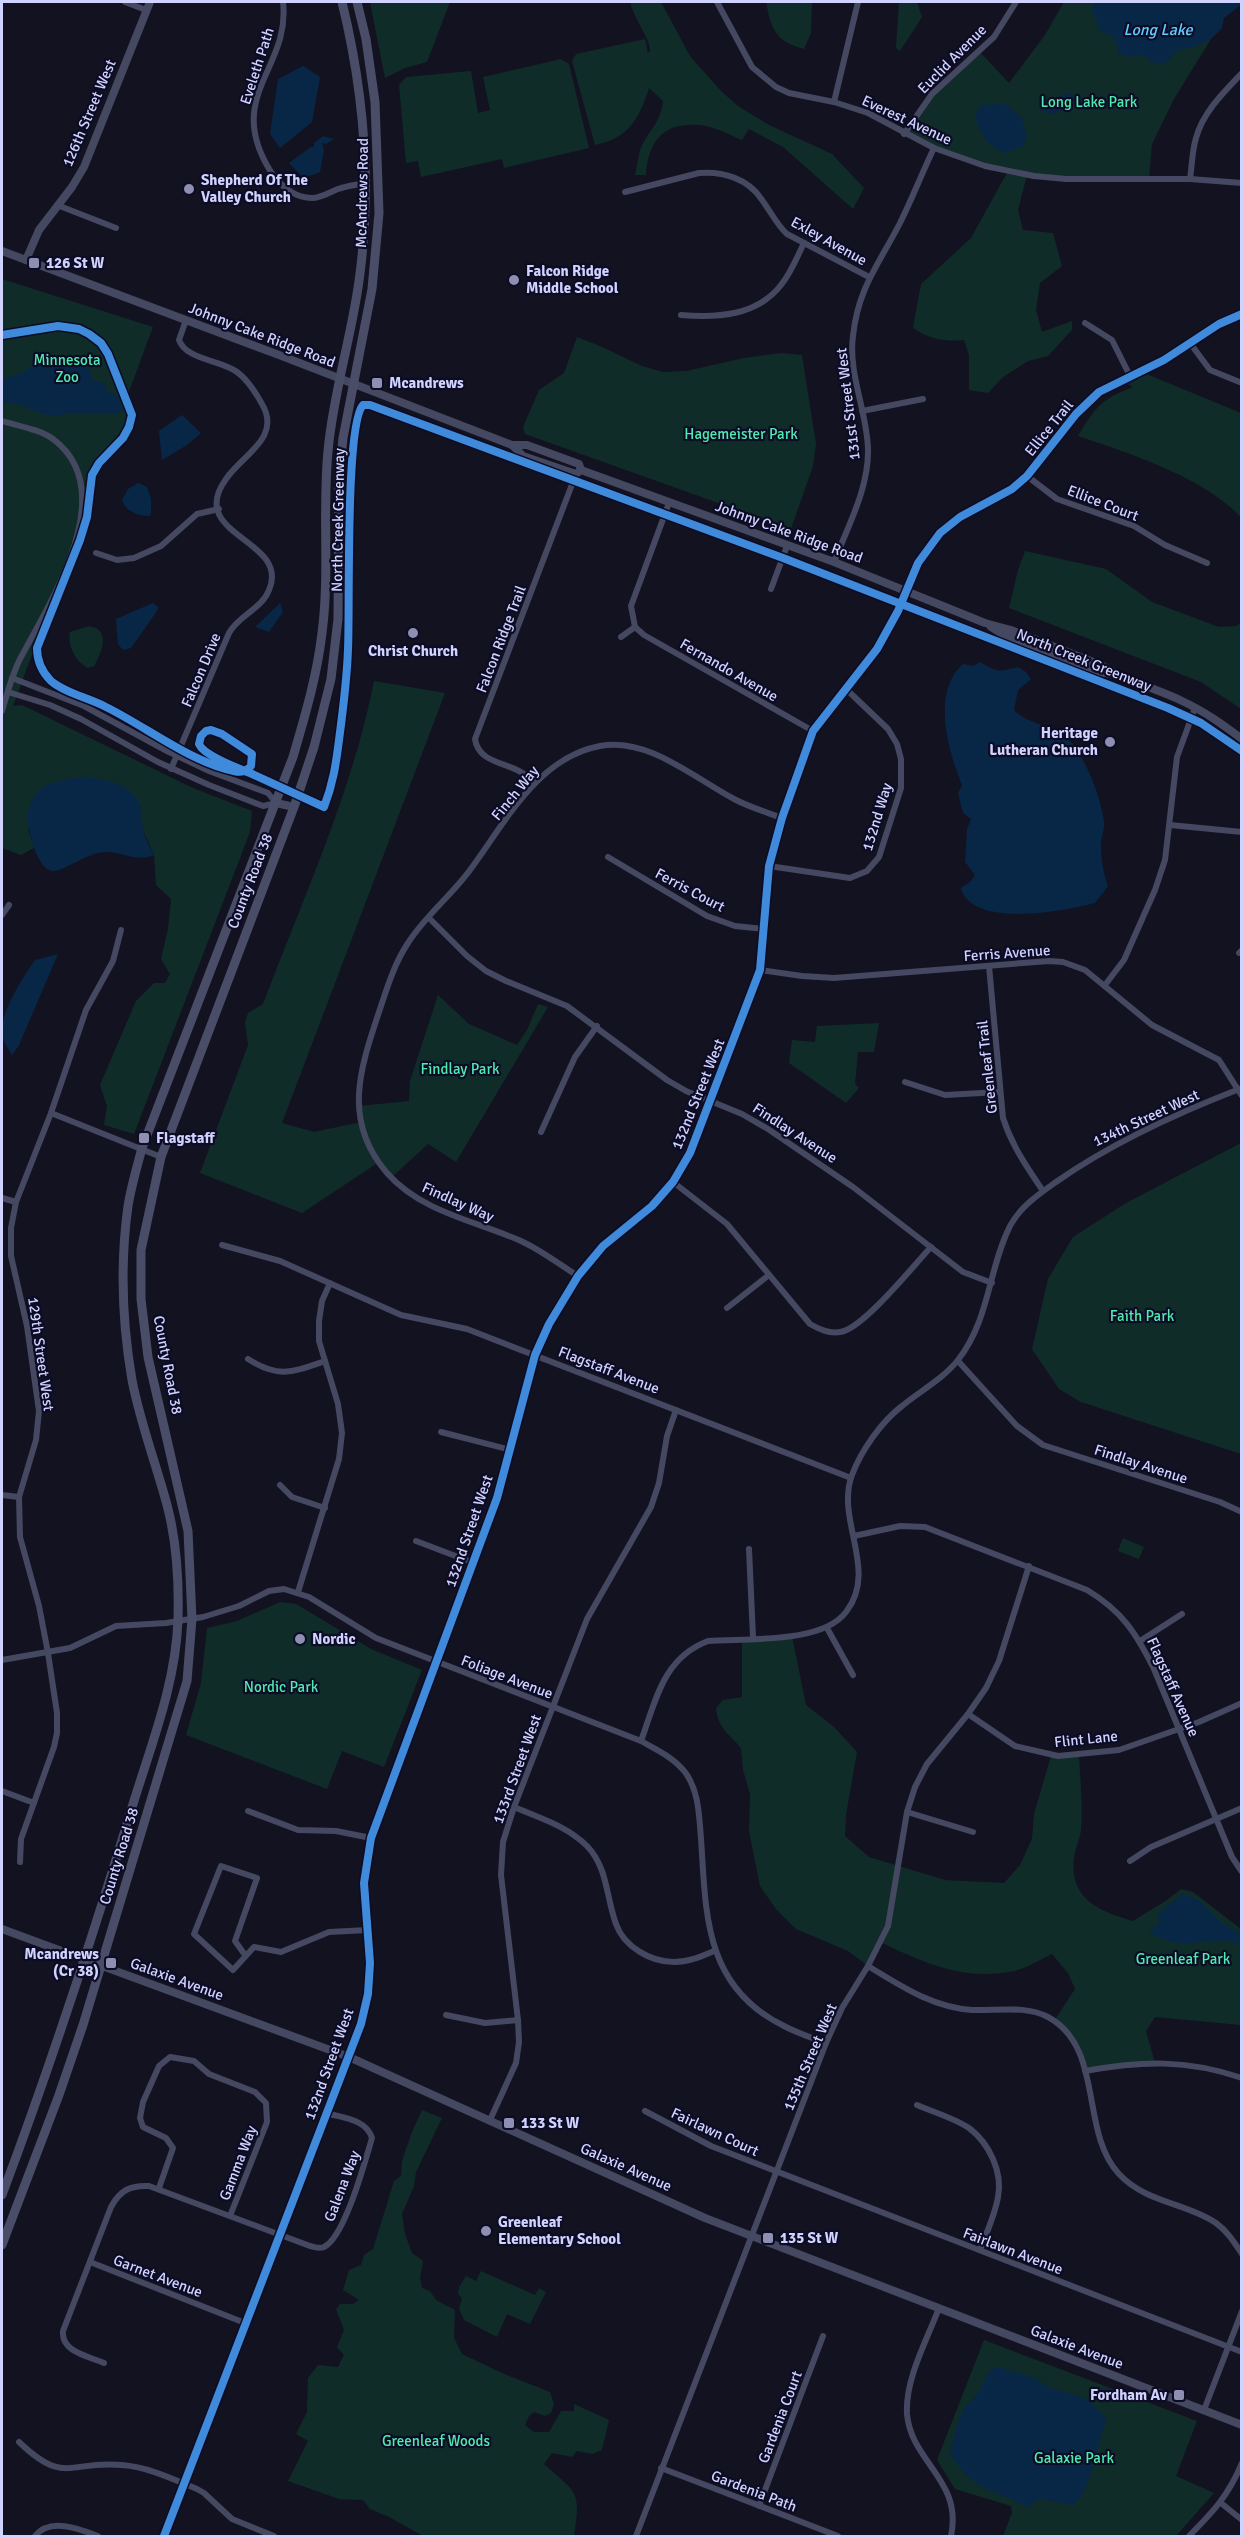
<svg xmlns="http://www.w3.org/2000/svg" width="1243" height="2538" font-family="Signika,sans-serif">
<style>
.green{fill:#102c29}
.water{fill:#082746}
.lines{fill:none;stroke-linecap:round;stroke-linejoin:round}
.minor{stroke:#454861;stroke-width:6}
.tertiary{stroke:#454861;stroke-width:8}
.secondary{stroke:#4a4d67;stroke-width:9}
.cycleway-casing{stroke:#0d0c26;stroke-width:11}
.cycleway{stroke:#408adc;stroke-width:8}
.poi-dot{fill:#8e8fb1;stroke:#0d0c26;stroke-width:2}
.labels{text-anchor:middle;dominant-baseline:central;stroke-width:4.5;stroke-linejoin:round;paint-order:stroke}
.street-label{font-size:15px;fill:#d1d3ff;stroke:#0d0c26}
.park-label{font-size:15px;fill:#51ebae;stroke:#0d0c26}
.poi-label{font-size:15px;font-weight:bold;fill:#d1d3ff;stroke:#0d0c26;text-anchor:start}
.water-label{font-size:16px;font-style:italic;fill:#5fcdff;stroke:#0d0c26}
</style>
<rect width="100%" height="100%" fill="#131220"/>
<g class="green">
<path d="M370,2H450L427,62L405,68L385,78Z"/>
<path d="M630,2H661L690,56L721,91L738,106L769,125L832,154L864,188L853,209L783,147L749,129L742,140C729,135 712,125 698,125C663,122 648,142 646,175H635C637,167 638,157 640,150C648,130 660,125 663,101L649,88C639,119 629,138 595,145L572,61L576,54L645,39L648,53L650,51C651,40 634,19 630,2Z"/>
<path d="M766,2H812L811,33L804,49C776,42 771,29 766,2Z"/>
<path d="M899,2H917L922,17L900,51L896,48Z"/>
<path d="M1064,2H1202L1211,39L1174,99L1152,144L1149,179L1027,175L1018,210L1023,230L1053,233L1062,266L1040,283L1036,310L1042,332L1072,321V330L1048,356L1028,361L1003,377L988,393L969,390V355L964,340C945,342 929,339 913,328L921,284L971,238L1008,171L985,166L904,134L932,94L980,52L1009,83L1045,35Z"/>
<path d="M561,59L569,64L589,148L504,168L502,159L421,177L418,161L406,163L399,85L406,77L471,71L478,113L490,110L483,77Z"/>
<path d="M2,279L153,327L125,402L127,417L120,433L109,445L13,706L22,705L193,788L252,811L250,832L134,1134L104,1125L107,1106L100,1085L136,1001L154,983H165L170,974L161,959L168,929L171,899L156,885L154,855L143,830L140,805L28,829L34,848L21,855L2,848Z"/>
<path d="M577,337L600,346L642,366L663,372L686,371L744,358L781,353L802,355L816,444L813,466L791,529L525,434L523,427L539,390L564,373Z"/>
<path d="M1144,373L1241,413V517C1201,476 1131,454 1078,436C1095,408 1101,399 1133,387L1126,383Z"/>
<path d="M1025,551L1106,569L1152,602L1219,627L1237,626L1241,622V709L1201,682L1009,608L1018,570Z"/>
<path d="M89,626C112,630 101,653 94,666L88,668C76,662 67,646 70,632Z"/>
<path d="M374,681L445,693L282,1123L314,1132L361,1122L359,1106L409,1101L410,1081L438,995L469,1024L517,1045L527,1030L538,1004L548,1007L456,1162L428,1144L391,1178L379,1162L302,1213L200,1173L248,1045L245,1022L248,1013L263,1004C303,898 352,793 374,681Z"/>
<path d="M879,1023L874,1052H858L855,1084L859,1088L846,1103L789,1063L792,1040L815,1042L817,1026Z"/>
<path d="M1241,1143V1454L1081,1402L1059,1389L1032,1349L1048,1279L1073,1237L1126,1203Z"/>
<path d="M1123,1538L1144,1547L1139,1559L1118,1551Z"/>
<path d="M280,1602L296,1604L371,1649L422,1670L384,1767L342,1751L327,1789L186,1735L201,1683L207,1628L237,1621Z"/>
<path d="M792,1636L806,1705L834,1727L857,1752L846,1815L845,1836L869,1857L945,1880L1004,1883L1020,1865L1032,1839L1034,1814L1051,1756L1079,1755C1080,1779 1083,1805 1081,1830C1080,1839 1075,1848 1074,1857C1069,1899 1098,1911 1133,1921L1167,1900L1181,1889L1193,1892L1241,1929V2025L1155,2017L1146,2031L1155,2063L1085,2071L1073,2039L1054,2021L1075,1989L1068,1973L1052,1954C1039,1960 1024,1970 1009,1972C960,1980 923,1962 880,1942L868,1966L848,1951L796,1929L776,1909L760,1886L749,1831L750,1794L743,1770L741,1748C729,1734 718,1728 716,1708L723,1700L742,1697V1638Z"/>
<path d="M422,2110L442,2118L416,2172L414,2186L402,2214L405,2234L412,2253L423,2261L420,2278L422,2288L430,2291L436,2300L455,2310L454,2338L462,2354L504,2374L550,2392L554,2404L551,2413L545,2416L534,2412L529,2416L525,2425L534,2432H549L561,2411H574V2404L609,2420L602,2450L592,2454L577,2451L572,2457L552,2453L544,2464C577,2494 581,2489 574,2536H423L389,2517L370,2509L363,2500L339,2499L288,2481L308,2441L296,2434L307,2412L308,2378L318,2365L338,2367L344,2355L337,2347L344,2330L336,2309L340,2304H353L359,2300L343,2290L349,2270L361,2265L364,2255L373,2249L394,2181L401,2176L402,2161L412,2132Z"/>
<path d="M481,2271L535,2295L539,2288L546,2292L530,2324L507,2314L497,2337L464,2320L459,2309L462,2298L458,2294L459,2287L466,2276L476,2281Z"/>
<path d="M984,2340L1197,2421L1176,2476L1214,2493L1176,2536H1003L1012,2513L1011,2506L955,2489L937,2460Z"/>
</g>
<g class="water">
<path d="M1095,2H1241L1242,4L1224,18L1222,28L1211,39L1193,47L1178,50L1164,65L1152,62L1144,55L1127,57L1119,53L1114,37L1101,32L1092,11Z"/>
<path d="M303,66L320,77L312,122L280,148L270,134L278,79Z"/>
<path d="M1067,93L1072,94L1074,99L1062,111L1050,115L1037,107Z"/>
<path d="M1003,103L1022,117L1027,137L1023,146L1005,153C987,145 979,134 975,115L981,105Z"/>
<path d="M323,136L334,139L326,144L322,143L324,150L320,172L304,178L289,163L311,147H314V143Z"/>
<path d="M63,356C76,359 92,364 92,380L104,383L106,390L119,397L122,409L118,414L73,413L54,416L43,414L17,404L2,402V380L25,371L40,359L50,363Z"/>
<path d="M182,415L201,433L187,445L162,460L159,431Z"/>
<path d="M138,483L147,487L151,499V514L149,516C137,516 126,511 122,500L128,489Z"/>
<path d="M153,603L158,607L157,611L131,648L123,650L118,644L116,619Z"/>
<path d="M280,603L283,612L269,632L255,627Z"/>
<path d="M980,662C999,673 998,672 1018,667L1026,672L1031,679L1018,690L1014,710C1029,726 1055,724 1070,741C1086,759 1101,797 1104,822C1105,829 1101,837 1101,845C1101,859 1103,872 1108,886L1095,903C1065,911 972,929 961,888L971,881L975,875L965,862L967,829L971,819L963,813L958,793L962,785C948,751 931,692 963,664L973,666Z"/>
<path d="M87,777C107,779 131,784 140,805C143,812 141,821 143,829C145,838 150,847 154,855C137,863 122,851 105,852C86,853 63,872 53,871C37,870 27,829 28,816C28,807 32,798 39,791C51,780 72,778 87,777Z"/>
<path d="M58,954L19,1045L12,1055C8,1048 2,1040 2,1033C0,1012 24,976 35,960Z"/>
<path d="M1183,1894L1198,1900L1222,1923L1241,1934V1945C1210,1931 1186,1957 1149,1931L1158,1925L1159,1916L1157,1915Z"/>
<path d="M997,2367L1035,2378L1048,2387L1087,2399L1107,2419C1098,2440 1090,2495 1073,2505L1041,2499L1036,2500L1028,2508C993,2487 976,2494 950,2454L957,2424L965,2407L976,2396L990,2370Z"/>
</g>
<g class="lines">
<g class="minor">
<path d="M125,2L146,10"/>
<path d="M283,2C291,69 223,96 271,172C281,186 294,198 312,198C321,198 330,192 338,189C347,186 356,185 365,183"/>
<path d="M717,2L752,67L776,87L789,93L834,102L868,113L934,148L985,166L1034,176L1066,179H1190L1242,183"/>
<path d="M834,102L858,2"/>
<path d="M904,134L932,94L994,37L1016,2"/>
<path d="M1190,179C1192,166 1192,151 1196,138C1203,112 1224,92 1242,73"/>
<path d="M625,192L699,173C723,171 749,179 762,200C771,212 777,225 787,234L869,277"/>
<path d="M57,205L116,228"/>
<path d="M681,315C717,318 757,316 781,285C791,273 797,257 804,243"/>
<path d="M1085,323L1112,340L1130,376"/>
<path d="M1190,343L1210,370L1242,383"/>
<path d="M862,411L923,399"/>
<path d="M2,421C18,426 39,429 53,439C123,491 49,604 20,659C12,675 7,694 2,711"/>
<path d="M1027,476L1057,499L1134,526L1165,545L1207,563"/>
<path d="M96,553L117,560L134,558L161,546L197,514L219,509"/>
<path d="M834,562C848,526 869,488 868,449C867,411 848,374 853,336C858,288 879,264 900,223C912,199 922,173 934,148"/>
<path d="M771,589L787,546"/>
<path d="M635,627L644,635L813,731"/>
<path d="M635,627L631,606L669,503"/>
<path d="M621,637L635,627"/>
<path d="M8,692L50,705L81,719L158,762L209,785L263,806L276,803L268,793L209,771L167,751L84,706L12,678"/>
<path d="M171,769L229,633C239,615 262,609 269,590C291,539 185,536 226,479C242,455 282,438 262,404C256,393 248,380 237,372C221,360 186,360 179,340L186,320"/>
<path d="M535,782C530,778 525,774 519,771C502,762 478,761 475,739L576,474"/>
<path d="M1170,825L1242,832"/>
<path d="M608,857L707,916L735,926L765,929"/>
<path d="M769,866L850,878L867,871L879,857L901,788V759L897,744L888,729L845,688"/>
<path d="M2,915L9,905"/>
<path d="M429,918L467,956L486,971L506,981L567,1006L667,1080L686,1091L742,1114L768,1129L853,1187L963,1272L992,1283"/>
<path d="M1239,953L1242,950"/>
<path d="M989,966L1003,1118C1012,1146 1027,1167 1043,1191"/>
<path d="M760,970L802,976L834,978L1049,961L1063,962L1085,970L1152,1025L1219,1060L1242,1096"/>
<path d="M1105,985L1124,960L1155,890L1165,860L1177,757L1195,708"/>
<path d="M905,1082L945,1095L1000,1092"/>
<path d="M51,1113L161,1157"/>
<path d="M541,1132L575,1057L597,1026"/>
<path d="M673,1182L727,1224L810,1324C819,1329 829,1334 840,1332C862,1330 914,1265 931,1247"/>
<path d="M2,1198L16,1202"/>
<path d="M222,1245L280,1261L401,1315L467,1329L851,1478"/>
<path d="M578,1276C560,1265 541,1250 521,1241C476,1221 421,1212 387,1173C342,1121 360,1069 379,1012C387,988 394,964 408,943C425,916 451,896 470,870C505,823 538,757 600,746C648,737 694,778 734,799C749,807 766,812 782,818"/>
<path d="M727,1308L769,1275"/>
<path d="M248,1359C279,1379 293,1372 325,1361"/>
<path d="M958,1361L1017,1426L1043,1445L1220,1502L1242,1512"/>
<path d="M441,1432L511,1450"/>
<path d="M280,1485L292,1497L325,1508"/>
<path d="M2,1495L19,1497"/>
<path d="M854,1536L900,1526L925,1527L1087,1590C1122,1611 1136,1633 1154,1669L1232,1857L1242,1872"/>
<path d="M416,1541L474,1563"/>
<path d="M749,1549L753,1637"/>
<path d="M298,1592L339,1459L342,1433L338,1404L319,1341V1321L322,1301L330,1283"/>
<path d="M827,1628L853,1675"/>
<path d="M1140,1641L1182,1614"/>
<path d="M2,1660L70,1648L116,1626L166,1623L203,1617L239,1606L269,1591L284,1589L309,1597L376,1638L641,1741C657,1750 673,1757 685,1772C699,1791 699,1816 701,1838C706,1914 704,1987 784,2026C797,2033 812,2038 826,2043"/>
<path d="M968,1714L1015,1746L1058,1756L1119,1750L1199,1722L1242,1703"/>
<path d="M641,1741C656,1700 663,1658 708,1641C747,1638 822,1644 846,1612C879,1570 835,1520 852,1475C861,1451 881,1422 902,1406C920,1391 943,1379 958,1360C990,1319 988,1270 1010,1226C1020,1207 1039,1194 1056,1182C1113,1142 1177,1113 1242,1088"/>
<path d="M2,1791L34,1803"/>
<path d="M514,1807C540,1818 567,1826 587,1846C608,1868 606,1897 616,1924C624,1947 651,1962 674,1962C689,1962 702,1956 714,1951"/>
<path d="M248,1811L298,1830L336,1831L371,1838"/>
<path d="M907,1812L973,1832"/>
<path d="M1130,1861L1151,1847L1242,1808"/>
<path d="M20,1862L21,1839L54,1747L57,1733V1713L48,1653L39,1606L20,1537L19,1497L36,1440L39,1411L27,1326L11,1256V1228L16,1202L51,1113L86,1010L113,961L121,930"/>
<path d="M245,1955L235,1941L257,1878L221,1866L194,1934L233,1970L254,1947L281,1952L329,1932L368,1930"/>
<path d="M868,1966C901,1986 932,2007 972,2010C997,2011 1025,2005 1048,2017C1105,2048 1079,2131 1119,2174C1146,2203 1187,2203 1216,2223C1227,2231 1234,2242 1242,2254"/>
<path d="M446,2015L485,2023L518,2020"/>
<path d="M1085,2071C1142,2061 1186,2059 1242,2078"/>
<path d="M917,2105C933,2112 954,2118 969,2128C989,2143 1003,2172 998,2197C995,2215 986,2234 980,2250"/>
<path d="M645,2111L711,2146L1242,2352"/>
<path d="M490,2120L516,2063L519,2042L518,2020L501,1875L503,1842L514,1807L587,1619L651,1507L659,1483L667,1436L676,1410"/>
<path d="M159,2188L173,2148L166,2138L143,2127L140,2118L143,2102L159,2066L170,2057L194,2061L209,2074L255,2092L266,2103L267,2122L230,2216"/>
<path d="M90,2262L245,2323"/>
<path d="M939,2308C927,2340 905,2379 907,2414C911,2462 963,2480 951,2536"/>
<path d="M104,2363C88,2356 61,2352 63,2331L111,2207C120,2190 131,2185 149,2186L310,2246C315,2247 319,2249 324,2247C345,2237 365,2161 372,2138C366,2119 343,2118 326,2113"/>
<path d="M1204,2410L1242,2311"/>
<path d="M19,2442C65,2486 69,2460 122,2465C148,2467 173,2479 197,2489L204,2493L232,2519L274,2536"/>
<path d="M661,2468L838,2536"/>
<path d="M1221,2503L1242,2520"/>
<path d="M759,2506L823,2336"/>
<path d="M35,2536C50,2517 80,2529 98,2536"/>
<path d="M164,2536L326,2113L349,2057"/>
<path d="M636,2536L826,2043L842,2008L868,1966L888,1926L907,1812L915,1787L927,1764L968,1714L986,1688L999,1661L1029,1566"/>
<path d="M1189,2536C1213,2512 1229,2495 1242,2463"/>
</g>
<g class="tertiary">
<path d="M2,251L279,355L512,445L523,456L576,474L581,470"/>
<path d="M26,260L39,230L72,187L84,167L150,2"/>
<path d="M512,445H527L579,464L581,470"/>
<path d="M581,470L834,562L985,623L1011,630L1101,665C1126,681 1155,688 1182,701C1204,711 1222,724 1242,739"/>
<path d="M991,627L1002,634L1097,672L1112,674"/>
<path d="M276,803L294,807"/>
<path d="M2,1929L349,2057L705,2218L1242,2425"/>
<path d="M349,2057L361,2024L368,1994L370,1963L364,1883L371,1838L497,1498L535,1355L549,1324L578,1276L603,1246L652,1206L673,1182L690,1153L760,970L769,866L782,818L813,731L877,649L898,611L918,563L940,533L960,517L1012,489L1027,476L1076,414L1099,392L1164,360L1219,324L1242,314"/>
</g>
<g class="secondary">
<path d="M2,2195C49,2070 91,1942 130,1814C149,1750 176,1686 178,1619C179,1581 177,1542 167,1505C156,1464 140,1422 132,1380C122,1322 120,1264 128,1206C131,1187 137,1167 142,1148L293,757C305,716 317,676 322,633C330,573 322,512 328,451C333,394 351,339 359,281C372,188 364,92 342,2"/>
<path d="M2,2245L59,2095L83,2025L187,1681L192,1619L188,1531L148,1357L141,1299V1250L161,1157L294,807L314,747L331,679L338,619L339,477L343,438L372,289L379,213L375,102L366,39L357,2"/>
</g>
<g class="cycleway-casing">
<g id="cycleway">
<path d="M2,335L58,326L79,329L89,334L101,343L108,354L132,415L129,427L123,438L99,463L92,475L87,517L80,540L37,648C37,660 42,672 51,681C65,693 89,698 106,707C145,726 192,763 234,771C242,773 246,771 251,766L252,754L222,734L211,730L206,731L201,736L199,744C204,756 238,768 250,773L324,807C333,784 336,764 339,740C343,710 347,680 348,649C350,611 345,424 363,405H370L783,558L1168,708L1201,723L1242,751"/>
<path d="M164,2536L361,2024L368,1994L370,1963L364,1883L371,1838L497,1498L535,1355L549,1324L578,1276L603,1246L652,1206L673,1182L690,1153L760,970L769,866L782,818L813,731L877,649L898,611L918,563L940,533L960,517L1012,489L1027,476L1076,414L1099,392L1164,360L1219,324L1242,314"/>
</g>
</g>
<use href="#cycleway" class="cycleway"/>
</g>
<g class="poi-dot">
<circle cx="189" cy="189" r="6"/>
<rect x="28" y="257" width="12" height="12" rx="3"/>
<circle cx="514" cy="280" r="6"/>
<rect x="371" y="377" width="12" height="12" rx="3"/>
<circle cx="413" cy="633" r="6"/>
<circle cx="1110" cy="742" r="6"/>
<rect x="138" y="1132" width="12" height="12" rx="3"/>
<circle cx="300" cy="1639" r="6"/>
<rect x="105" y="1957" width="12" height="12" rx="3"/>
<rect x="503" y="2117" width="12" height="12" rx="3"/>
<circle cx="486" cy="2231" r="6"/>
<rect x="762" y="2232" width="12" height="12" rx="3"/>
<rect x="1173" y="2389" width="12" height="12" rx="3"/>
</g>
<g class="labels">
<g class="street-label">
<text transform="translate(952 59) rotate(-45)">Euclid Avenue</text>
<text transform="translate(257 66) rotate(-72)">Eveleth Path</text>
<text transform="translate(89 113) rotate(-67)">126th Street West</text>
<text transform="translate(907 120) rotate(25)">Everest Avenue</text>
<text transform="translate(362 193) rotate(-89)">McAndrews Road</text>
<text transform="translate(829 241) rotate(29)">Exley Avenue</text>
<text transform="translate(262 335) rotate(21)">Johnny Cake Ridge Road</text>
<text transform="translate(848 404) rotate(-97)">131st Street West</text>
<text transform="translate(1049 428) rotate(-51)">Ellice Trail</text>
<text transform="translate(1103 503) rotate(21)">Ellice Court</text>
<text transform="translate(338 520) rotate(-89)">North Creek Greenway</text>
<text transform="translate(789 532) rotate(20)">Johnny Cake Ridge Road</text>
<text transform="translate(501 639) rotate(-69)">Falcon Ridge Trail</text>
<text transform="translate(1084 660) rotate(22)">North Creek Greenway</text>
<text transform="translate(201 670) rotate(-67)">Falcon Drive</text>
<text transform="translate(729 670) rotate(30)">Fernando Avenue</text>
<text transform="translate(515 793) rotate(-51)">Finch Way</text>
<text transform="translate(877 817) rotate(-73)">132nd Way</text>
<text transform="translate(250 881) rotate(-69)">County Road 38</text>
<text transform="translate(690 890) rotate(28)">Ferris Court</text>
<text transform="translate(1007 953) rotate(-4)">Ferris Avenue</text>
<text transform="translate(987 1067) rotate(-96)">Greenleaf Trail</text>
<text transform="translate(698 1094) rotate(-68)">132nd Street West</text>
<text transform="translate(1146 1118) rotate(-25)">134th Street West</text>
<text transform="translate(795 1133) rotate(33)">Findlay Avenue</text>
<text transform="translate(458 1202) rotate(24)">Findlay Way</text>
<text transform="translate(41 1354) rotate(82)">129th Street West</text>
<text transform="translate(168 1365) rotate(79)">County Road 38</text>
<text transform="translate(609 1370) rotate(21)">Flagstaff Avenue</text>
<text transform="translate(1141 1464) rotate(18)">Findlay Avenue</text>
<text transform="translate(469 1531) rotate(-71)">132nd Street West</text>
<text transform="translate(507 1677) rotate(21)">Foliage Avenue</text>
<text transform="translate(1173 1687) rotate(66)">Flagstaff Avenue</text>
<text transform="translate(1086 1739) rotate(-6)">Flint Lane</text>
<text transform="translate(517 1769) rotate(-70)">133rd Street West</text>
<text transform="translate(119 1856) rotate(-73)">County Road 38</text>
<text transform="translate(177 1979) rotate(20)">Galaxie Avenue</text>
<text transform="translate(810 2057) rotate(-67)">135th Street West</text>
<text transform="translate(329 2064) rotate(-70)">132nd Street West</text>
<text transform="translate(715 2132) rotate(25)">Fairlawn Court</text>
<text transform="translate(238 2163) rotate(-69)">Gamma Way</text>
<text transform="translate(626 2167) rotate(24)">Galaxie Avenue</text>
<text transform="translate(342 2186) rotate(-69)">Galena Way</text>
<text transform="translate(1013 2251) rotate(21)">Fairlawn Avenue</text>
<text transform="translate(158 2276) rotate(21)">Garnet Avenue</text>
<text transform="translate(1077 2347) rotate(21)">Galaxie Avenue</text>
<text transform="translate(780 2417) rotate(-69)">Gardenia Court</text>
<text transform="translate(754 2491) rotate(21)">Gardenia Path</text>
</g>
<g class="park-label">
<text x="1089" y="102">Long Lake Park</text>
<text x="67" y="360">Minnesota<tspan x="67" dy="17">Zoo</tspan></text>
<text x="741" y="434">Hagemeister Park</text>
<text x="460" y="1069">Findlay Park</text>
<text x="1142" y="1316">Faith Park</text>
<text x="281" y="1687">Nordic Park</text>
<text x="1183" y="1959">Greenleaf Park</text>
<text x="436" y="2441">Greenleaf Woods</text>
<text x="1074" y="2458">Galaxie Park</text>
</g>
<g class="poi-label">
<text x="201" y="180">Shepherd Of The<tspan x="201" dy="17">Valley Church</tspan></text>
<text x="46" y="263">126 St W</text>
<text x="526" y="271">Falcon Ridge<tspan x="526" dy="17">Middle School</tspan></text>
<text x="389" y="383">Mcandrews</text>
<text x="413" y="651" text-anchor="middle">Christ Church</text>
<text x="1098" y="733" text-anchor="end">Heritage<tspan x="1098" dy="17">Lutheran Church</tspan></text>
<text x="156" y="1138">Flagstaff</text>
<text x="312" y="1639">Nordic</text>
<text x="99" y="1954" text-anchor="end">Mcandrews<tspan x="99" dy="17">(Cr 38)</tspan></text>
<text x="521" y="2123">133 St W</text>
<text x="498" y="2222">Greenleaf<tspan x="498" dy="17">Elementary School</tspan></text>
<text x="780" y="2238">135 St W</text>
<text x="1167" y="2395" text-anchor="end">Fordham Av</text>
</g>
<g class="water-label">
<text x="1158" y="30">Long Lake</text>
</g>
</g>
<rect width="1243" height="2538" fill="none" stroke="#d1d3ff" stroke-width="6"/>
</svg>
